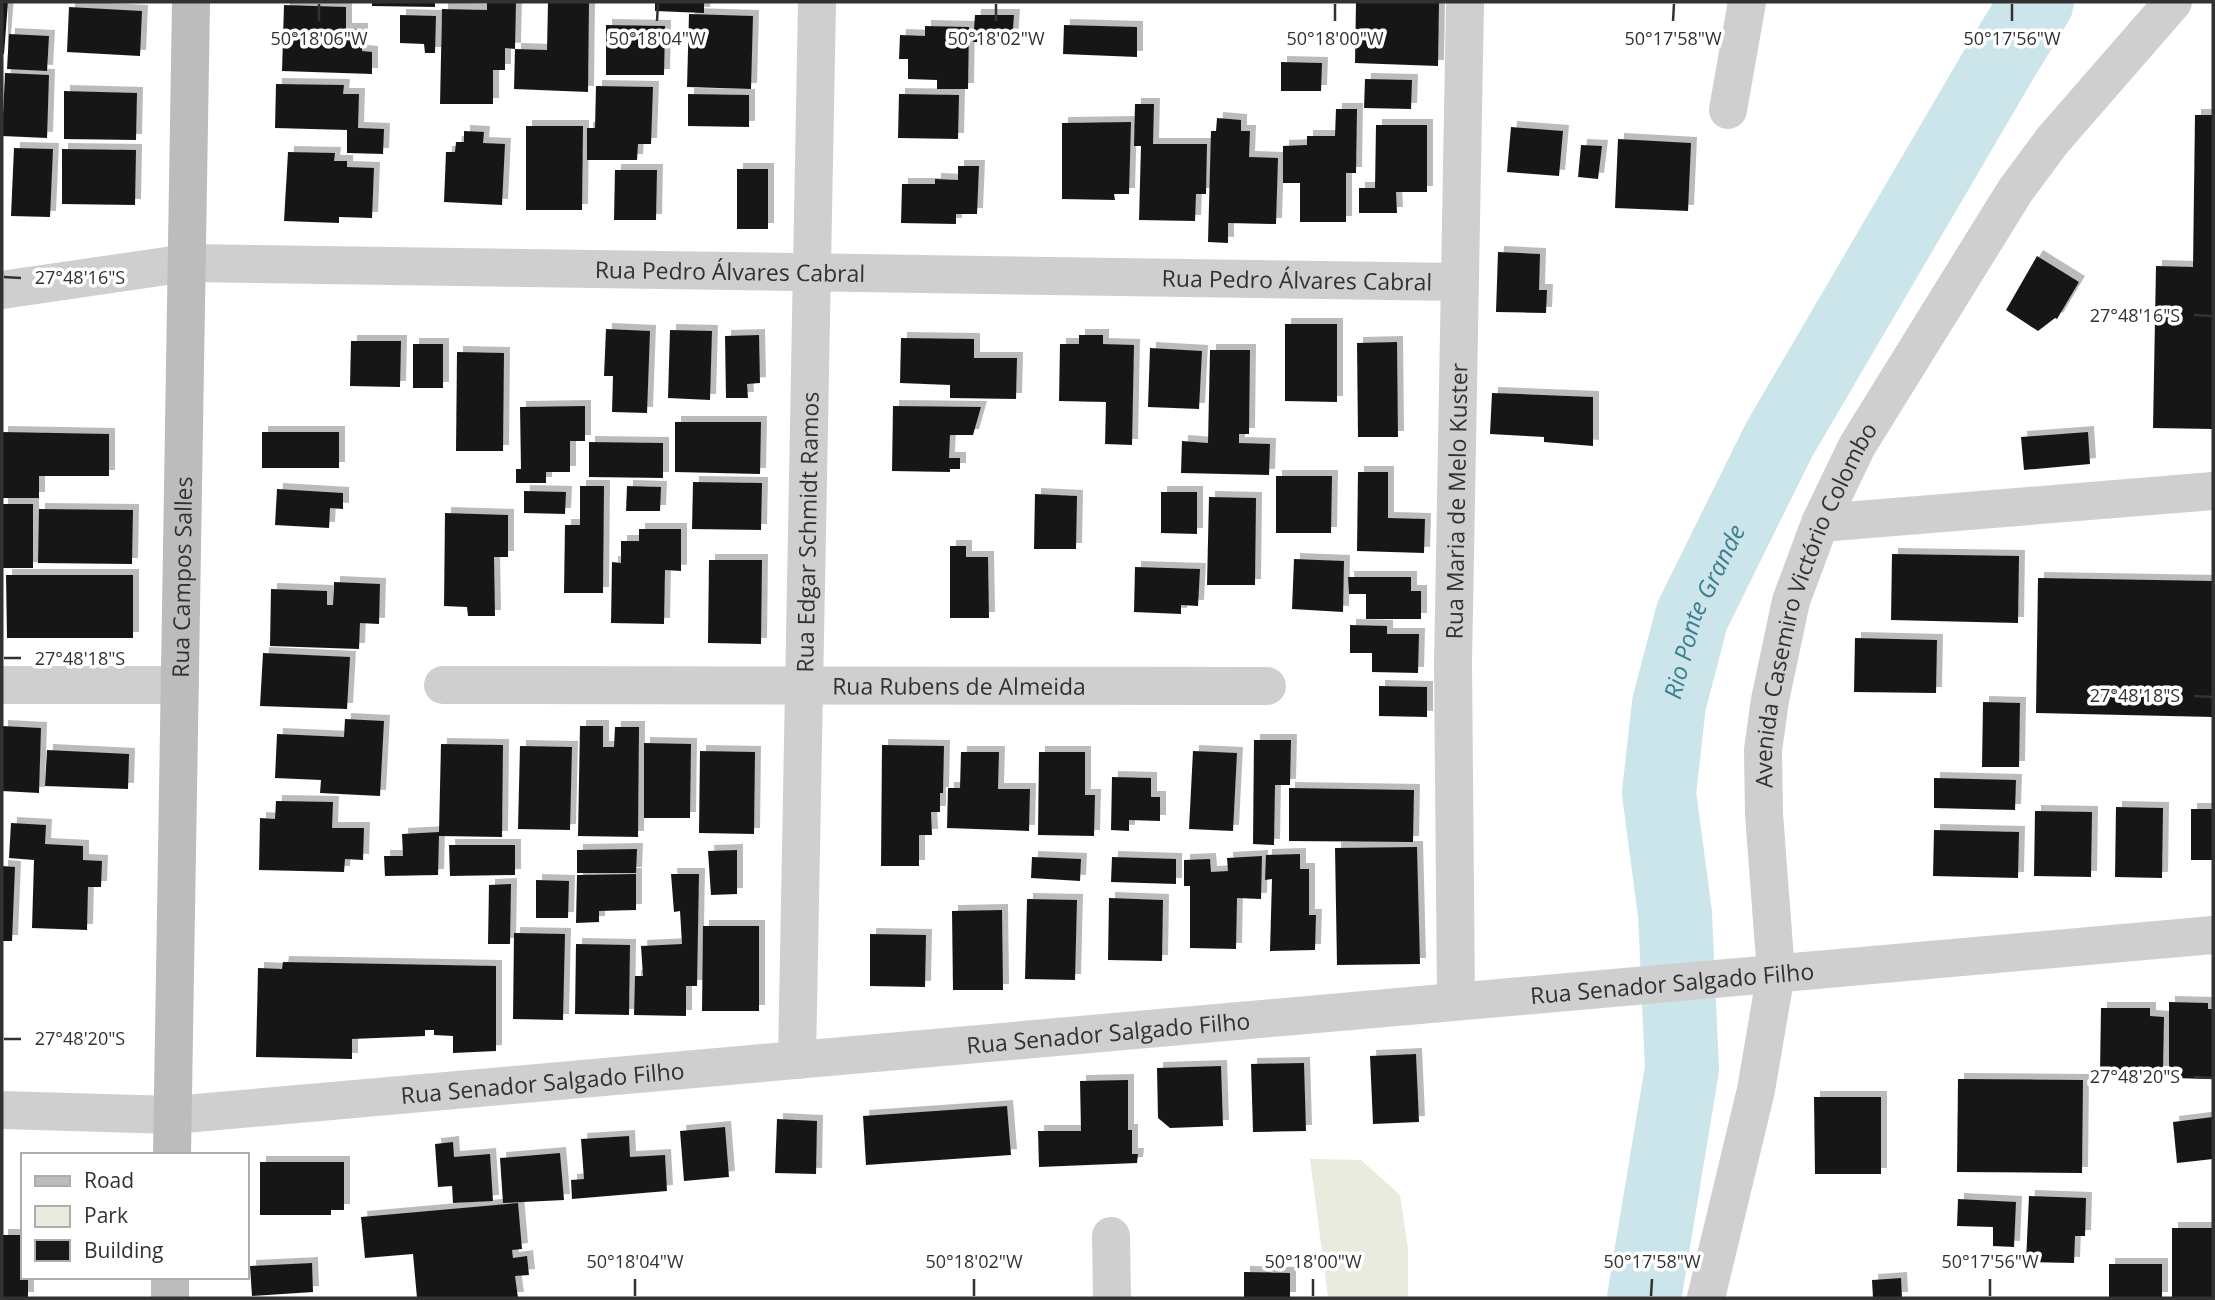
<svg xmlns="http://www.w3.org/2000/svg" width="2215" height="1300" font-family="'Open Sans',sans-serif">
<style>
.green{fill:#e8ebde}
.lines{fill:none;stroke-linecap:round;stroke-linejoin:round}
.river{stroke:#cbe5eb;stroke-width:74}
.building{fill:#191919;filter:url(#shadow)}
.street{stroke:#cfcfcf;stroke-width:38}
.secondary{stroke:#bcbcbc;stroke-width:38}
.ticks{fill:none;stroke:#323232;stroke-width:2.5}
.labels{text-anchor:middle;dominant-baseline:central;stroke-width:7;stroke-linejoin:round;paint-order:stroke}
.street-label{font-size:23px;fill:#323232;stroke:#fff}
.water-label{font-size:24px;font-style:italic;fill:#3d7f8d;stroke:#fff}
.ticks-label{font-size:18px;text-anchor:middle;fill:#323232;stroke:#fff;stroke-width:7;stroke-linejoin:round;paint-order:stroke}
</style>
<defs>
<filter id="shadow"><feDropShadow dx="6" dy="-6" stdDeviation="0" flood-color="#0004"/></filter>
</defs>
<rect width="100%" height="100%" fill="#fff"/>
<path class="green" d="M1310,1159L1361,1160L1400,1195L1408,1249V1298H1328Z"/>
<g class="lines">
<path class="river" id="s1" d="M1644,1298L1682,1069L1675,914L1659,793L1669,704L1692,616L1779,440L2002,59L2037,2"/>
</g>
<g class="building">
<path d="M2,2H8L4,54L2,53Z"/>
<path d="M372,2H435V7L372,6Z"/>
<path d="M487,2H516L515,49L505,48V70H493V104H440L442,9L487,10Z"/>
<path d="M548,2H589L588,92L514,89L515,49L547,50Z"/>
<path d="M655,2H704V13L655,11Z"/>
<path d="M1356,2H1439L1438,66L1355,63Z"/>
<path d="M284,5L346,7V29H362V51L372,52V74L282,71Z"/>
<path d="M69,7L142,11L140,56L67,52Z"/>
<path d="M689,14L753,16L751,89L687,87Z"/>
<path d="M400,15L436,16L435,53H425L424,44L400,43Z"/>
<path d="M975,15H1014L1012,43L973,42Z"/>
<path d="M606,25L665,26L664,75H606Z"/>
<path d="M1064,25L1137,27V57L1063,54Z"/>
<path d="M925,26L969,27L968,89H937V80L908,79V59H899L900,35L925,36Z"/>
<path d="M9,34L49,36L47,71L7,69Z"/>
<path d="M1281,62L1322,63L1321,91H1281Z"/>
<path d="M5,73L49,75L47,138L2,136Z"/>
<path d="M1365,79L1412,80L1411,109L1364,108Z"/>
<path d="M276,84L344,85L343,94H359L358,128L384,129L383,154L347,153V130L275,128Z"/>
<path d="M596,86L653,87L651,144H638L637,160H587V128H595Z"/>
<path d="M64,91L137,93L136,140L64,139Z"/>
<path d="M688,94L749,95V127L688,126Z"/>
<path d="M899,94L959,95L958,139L898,138Z"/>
<path d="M1135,104H1154L1153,144H1207L1206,194H1196L1195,221L1139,220L1141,146H1134Z"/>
<path d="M1336,109H1357L1356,173H1346V222H1300V183H1283V146L1307,145V136H1335Z"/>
<path d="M2195,115H2213V429L2153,428L2156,266L2193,267Z"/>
<path d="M1217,118L1241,120V131H1250L1249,157L1278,158L1276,224L1228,223V243L1208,242L1211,131H1216Z"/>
<path d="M1131,122L1129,194H1114L1115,200L1062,199V123Z"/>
<path d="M1376,125H1427V192H1396L1397,213H1359V188H1375Z"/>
<path d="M526,126H583L582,210H526Z"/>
<path d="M1511,127L1563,131L1559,176L1507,172Z"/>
<path d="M464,131L484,132L483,143L505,144L502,205L444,202L446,152H455L456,142H464Z"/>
<path d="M1618,139L1691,143L1688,211L1615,208Z"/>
<path d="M1581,145L1602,146L1598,179L1578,177Z"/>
<path d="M14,148L53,149L50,217L11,216Z"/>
<path d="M62,149L136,150L135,205L62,204Z"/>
<path d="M288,152L335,153L334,161H347V167L374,168L372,218L339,217V223L284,221Z"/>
<path d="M958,166H979L977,214H956V224L901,223L902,184H935V179L958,180Z"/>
<rect x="737" y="169" width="31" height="60"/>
<path d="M615,170H657L656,220H614Z"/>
<path d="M1498,252L1540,254L1539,290H1547L1546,313L1496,312Z"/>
<path d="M2037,256L2079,282L2057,319L2055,318L2038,331L2006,310Z"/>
<path d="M1285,324H1337V402L1285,401Z"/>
<path d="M606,329L650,331L647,413L612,412L613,376H604Z"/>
<path d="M670,330L712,331L710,400L668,398Z"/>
<path d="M759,335L760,383L747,384L748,398H726L725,336Z"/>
<path d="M1079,335H1103V344L1134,345L1132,445L1105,444L1106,402L1059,401L1060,344H1079Z"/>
<path d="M901,338L974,339V358H1017L1016,399L950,398V385L900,383Z"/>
<path d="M351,341H401L400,387L350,386Z"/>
<path d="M1397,342L1398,437H1358L1357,343Z"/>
<rect x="413" y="344" width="30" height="44"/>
<path d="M1150,348L1202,351L1199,409L1148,407Z"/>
<path d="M1210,350H1250L1249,434H1239V443L1270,444L1269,475L1181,473L1182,441L1208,443Z"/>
<path d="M457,352L504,353L503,451H456Z"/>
<path d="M1492,393L1593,397V446L1544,442V437L1490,434Z"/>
<path d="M585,406V441H570V472H546V483H516V469H521L520,407Z"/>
<path d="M893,406L981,407L973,435H950L949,458H960V469H950V472L892,471Z"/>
<path d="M675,422H761L760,474L675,472Z"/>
<path d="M2,432L109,434V476H39V498H2Z"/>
<rect x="262" y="432" width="77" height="36"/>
<path d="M2088,432L2090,464L2024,470L2021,437Z"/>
<path d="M589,442L663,443V478L589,477Z"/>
<path d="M1358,472H1388V518L1425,519L1424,553L1357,551Z"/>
<path d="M1276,476H1332L1331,533H1276Z"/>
<path d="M693,482L762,483L761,530L692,529Z"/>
<path d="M580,486H604L603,593H564L565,525H580Z"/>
<path d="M627,486L661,487L660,511H626Z"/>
<path d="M277,489L343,493V509L330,508L329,528L275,525Z"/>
<path d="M524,491L566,492L565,514L524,513Z"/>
<path d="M1161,492H1197V534L1161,533Z"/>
<path d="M1035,494L1077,496L1076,549H1034Z"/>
<path d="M1209,497L1256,498L1255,585H1207Z"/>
<rect x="2" y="504" width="31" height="64"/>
<path d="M39,509L133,510L132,564L38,563Z"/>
<path d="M445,513L508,515V557H494L495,616H468L467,607L444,606Z"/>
<path d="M639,529H681V571L665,570L664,624L611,623L612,562L621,563V541H639Z"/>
<path d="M950,546H966V557H988L989,618H950Z"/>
<path d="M1892,554L2019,556L2018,623L1891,620Z"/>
<path d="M1294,559L1344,561L1343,612L1292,609Z"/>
<path d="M709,560H762L761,644L708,643Z"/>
<path d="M1135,567L1200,569L1198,606L1181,605V614L1134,612Z"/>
<path d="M6,575H133V638H7Z"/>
<path d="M1348,577H1411V591H1421V619H1366V594H1349Z"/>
<path d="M2038,578L2213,581V717L2036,713Z"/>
<path d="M334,582L380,584L379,624L360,623L359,649L270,646L271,589L327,591V605H333Z"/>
<path d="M1350,625L1387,626V634H1419L1418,673L1372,672V653H1350Z"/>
<path d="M1855,638L1937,640L1936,693L1854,692Z"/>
<path d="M263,653L350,657L347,709L260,706Z"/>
<path d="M1379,686L1427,687V717L1379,716Z"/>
<path d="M1983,702L2020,703L2019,767H1982Z"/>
<path d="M345,719L384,721L380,796L320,793L321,780L275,778L277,734L344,737Z"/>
<path d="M2,726L41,728L39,793L2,791Z"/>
<path d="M580,726H603V747H614L615,727H639L638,837L578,836Z"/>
<path d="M1254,740H1291L1290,785H1275L1274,845L1253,844Z"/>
<path d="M644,743L691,744L690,818H644Z"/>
<path d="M441,744L503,745L502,837L439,836L438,875L385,876L384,856H403L402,834L439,832Z"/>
<path d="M882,745L944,746L943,793H940V812H931L932,835H919V866H881Z"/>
<path d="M520,746L572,747L570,830L518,829Z"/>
<path d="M47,750L129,754L128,789L45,786Z"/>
<path d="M700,751L755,752L754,834L699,833Z"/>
<path d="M1193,751L1237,753L1233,831L1189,829Z"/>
<path d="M961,752H999L998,789H1030L1029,831L947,828L948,788H960Z"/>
<path d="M1039,752H1085V795H1095L1094,836L1038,835Z"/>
<path d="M1112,777L1151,778V797H1160V821L1129,820V831L1111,830Z"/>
<path d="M1934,778L2016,780L2015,810L1934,808Z"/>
<path d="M1289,788L1414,790L1413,842L1289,841Z"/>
<path d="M276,801L333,802L332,828H364L363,860L345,859L344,872L259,870L260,818L275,819Z"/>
<path d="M2116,807L2163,808L2162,878L2115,877Z"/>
<rect x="2191" y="809" width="22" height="51"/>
<path d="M2035,811L2092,812L2091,877L2034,876Z"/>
<path d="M11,823L46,825L45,844L83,846V860L102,861L101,887H88L87,930L32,928L34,860L9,858Z"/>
<path d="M1934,830L2019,832L2018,878L1933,876Z"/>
<path d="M449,845H515V875L450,876Z"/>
<path d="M1417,847L1420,964L1337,965L1335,848Z"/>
<path d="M637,849L636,873H577V850Z"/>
<path d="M737,850V894L711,895L708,851Z"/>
<path d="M1300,854V869H1309V915H1316L1315,950L1270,951L1272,879L1265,880L1266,855Z"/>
<path d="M1262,856L1261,899L1237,898L1236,949L1190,948V886H1184V860L1210,859L1211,872L1228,871L1227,858Z"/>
<path d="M1032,857L1081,859L1080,881L1031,878Z"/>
<path d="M1112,857L1176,859V884L1111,882Z"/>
<path d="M2,866L15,867L12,941H2Z"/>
<path d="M636,874V910L599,911V922L576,923L577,875Z"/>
<path d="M671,874H699L697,986H686V1016L634,1015L635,976H643L641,946L682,944L680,911L674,912Z"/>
<path d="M536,880L569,881L568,918H536Z"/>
<path d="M511,884L510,944H488L489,885Z"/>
<path d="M1109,898L1163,900L1162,961L1108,960Z"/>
<path d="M1027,899L1077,900L1075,980L1025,979Z"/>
<path d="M1002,910L1003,990H953L952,911Z"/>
<path d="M703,926H759V1011H702Z"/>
<path d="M514,933L565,934L563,1020L513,1019Z"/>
<path d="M870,934L926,935L925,987L870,986Z"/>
<path d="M576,944L630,945L629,1015L575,1014Z"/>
<path d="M283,962L496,966V1051L453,1053V1036L434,1035V1030H425V1036L352,1039V1059L256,1057L258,968L282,969Z"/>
<path d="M2169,1002L2208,1003V1009H2213V1079L2169,1078Z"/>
<path d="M2101,1008H2150V1016L2164,1017L2163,1072H2100Z"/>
<path d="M1416,1054L1419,1122L1373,1124L1370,1056Z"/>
<path d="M1304,1063L1306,1131L1253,1132L1251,1064Z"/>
<path d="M1221,1066L1223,1126L1170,1128L1158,1118L1157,1068Z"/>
<path d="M1958,1079L2083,1080L2082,1173L1957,1172Z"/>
<path d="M1128,1080V1130H1132V1154H1138L1137,1163L1039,1167L1038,1131H1081L1080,1081Z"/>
<path d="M1814,1097H1881V1174H1815Z"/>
<path d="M1007,1106L1011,1155L866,1165L863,1116Z"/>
<path d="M2213,1117V1159L2177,1163L2173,1122Z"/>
<path d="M777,1119L817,1121L816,1174L775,1173Z"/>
<path d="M725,1127L729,1177L684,1181L680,1131Z"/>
<path d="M629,1136L630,1157L665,1155L667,1191L572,1199L571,1180L584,1179L581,1139Z"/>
<path d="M453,1142L454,1157L490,1154L493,1201L453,1203L452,1186L438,1187L435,1144Z"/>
<path d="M560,1153L564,1200L503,1203L500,1158Z"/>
<path d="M260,1162H344V1210H331V1215H260Z"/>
<path d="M2029,1196L2086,1198L2085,1236H2075L2074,1263L2026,1262Z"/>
<path d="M1958,1199L2016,1202L2014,1247L1993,1246V1227L1957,1226Z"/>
<path d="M518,1203L522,1249L512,1250L513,1258L527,1256L529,1275L515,1276L518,1298H417L413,1254L365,1258L361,1217Z"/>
<rect x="2172" y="1228" width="41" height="70"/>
<path d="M2,1235H23V1277H28V1298H2Z"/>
<path d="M312,1263L313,1292L252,1296L250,1266Z"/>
<rect x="2109" y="1264" width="53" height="34"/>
<path d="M1244,1272L1290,1273V1298H1244Z"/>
<path d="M1901,1278L1902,1298H1873L1872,1280Z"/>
</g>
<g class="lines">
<g class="street">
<path d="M1728,110L1747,2"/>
<path id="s2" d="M2,290L187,263L1459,282"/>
<path d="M1820,523L2213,491"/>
<path d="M2,685H180"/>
<path id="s3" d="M443,685L1267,686"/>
<path id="s4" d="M1456,1001L1453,664L1465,2"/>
<path id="s5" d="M797,1060L817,2"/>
<path id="s6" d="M2,1110L173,1115L196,1113L2213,935"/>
<path d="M1111,1236L1112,1298"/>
<path id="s7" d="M1706,1298L1756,1090L1776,973L1764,814L1763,750L1770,700L1791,601L1820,523L1857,446L2015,191L2052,141L2173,2"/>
</g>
<g class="secondary">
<path id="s8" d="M172,1155L191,2"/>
<path d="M170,1298V1277"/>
</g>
</g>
<path class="ticks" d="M319,21V4M657,21L658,4M996,21V4M1335,21V4M1673,21L1674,4M2012,21V4M4,277L21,278M2194,315L2212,316M4,658H21M2194,696L2212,697M4,1039H21M2194,1077L2212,1078M635,1296V1279M974,1296V1279M1313,1296V1279M1651,1296L1652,1279M1990,1296V1279"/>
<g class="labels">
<g class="street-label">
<text stroke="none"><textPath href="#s2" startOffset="730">Rua Pedro Álvares Cabral</textPath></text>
<text stroke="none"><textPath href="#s2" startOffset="1297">Rua Pedro Álvares Cabral</textPath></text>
<text stroke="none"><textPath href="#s4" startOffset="500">Rua Maria de Melo Kuster</textPath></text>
<text stroke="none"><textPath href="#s5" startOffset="528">Rua Edgar Schmidt Ramos</textPath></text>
<text stroke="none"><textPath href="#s8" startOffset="578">Rua Campos Salles</textPath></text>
<text stroke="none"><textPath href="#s7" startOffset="710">Avenida Casemiro Victório Colombo</textPath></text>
<text stroke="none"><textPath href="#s3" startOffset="516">Rua Rubens de Almeida</textPath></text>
<text stroke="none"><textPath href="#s6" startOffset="1676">Rua Senador Salgado Filho</textPath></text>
<text stroke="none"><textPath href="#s6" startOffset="1110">Rua Senador Salgado Filho</textPath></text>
<text stroke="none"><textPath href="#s6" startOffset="542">Rua Senador Salgado Filho</textPath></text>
</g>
<g class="water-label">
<text stroke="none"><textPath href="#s1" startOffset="698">Rio Ponte Grande</textPath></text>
</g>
</g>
<g class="ticks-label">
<text x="319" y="45">50°18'06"W</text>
<text x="657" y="45">50°18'04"W</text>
<text x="996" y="45">50°18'02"W</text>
<text x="1335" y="45">50°18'00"W</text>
<text x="1673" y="45">50°17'58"W</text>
<text x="2012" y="45">50°17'56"W</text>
<text x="80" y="284">27°48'16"S</text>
<text x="2135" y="322">27°48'16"S</text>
<text x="80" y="665">27°48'18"S</text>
<text x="2135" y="702">27°48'18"S</text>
<text x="80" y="1045">27°48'20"S</text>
<text x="2135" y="1083">27°48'20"S</text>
<text x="635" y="1268">50°18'04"W</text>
<text x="974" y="1268">50°18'02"W</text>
<text x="1313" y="1268">50°18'00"W</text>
<text x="1652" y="1268">50°17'58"W</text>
<text x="1990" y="1268">50°17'56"W</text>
</g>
<rect width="2215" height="1300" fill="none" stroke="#323232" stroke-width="7"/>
<rect x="21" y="1153" width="228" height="126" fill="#ffffff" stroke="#adadad" stroke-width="2"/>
<rect x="35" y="1176" width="35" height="10" fill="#bcbcbc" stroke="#adadad" stroke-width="2"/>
<text x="84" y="1188" font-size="21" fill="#323232">Road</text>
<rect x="35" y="1206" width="35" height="21" fill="#e8ebde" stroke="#adadad" stroke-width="2"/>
<text x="84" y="1223" font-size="21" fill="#323232">Park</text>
<rect x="35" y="1240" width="35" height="21" fill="#191919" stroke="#adadad" stroke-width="2"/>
<text x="84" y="1258" font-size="21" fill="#323232">Building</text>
</svg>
